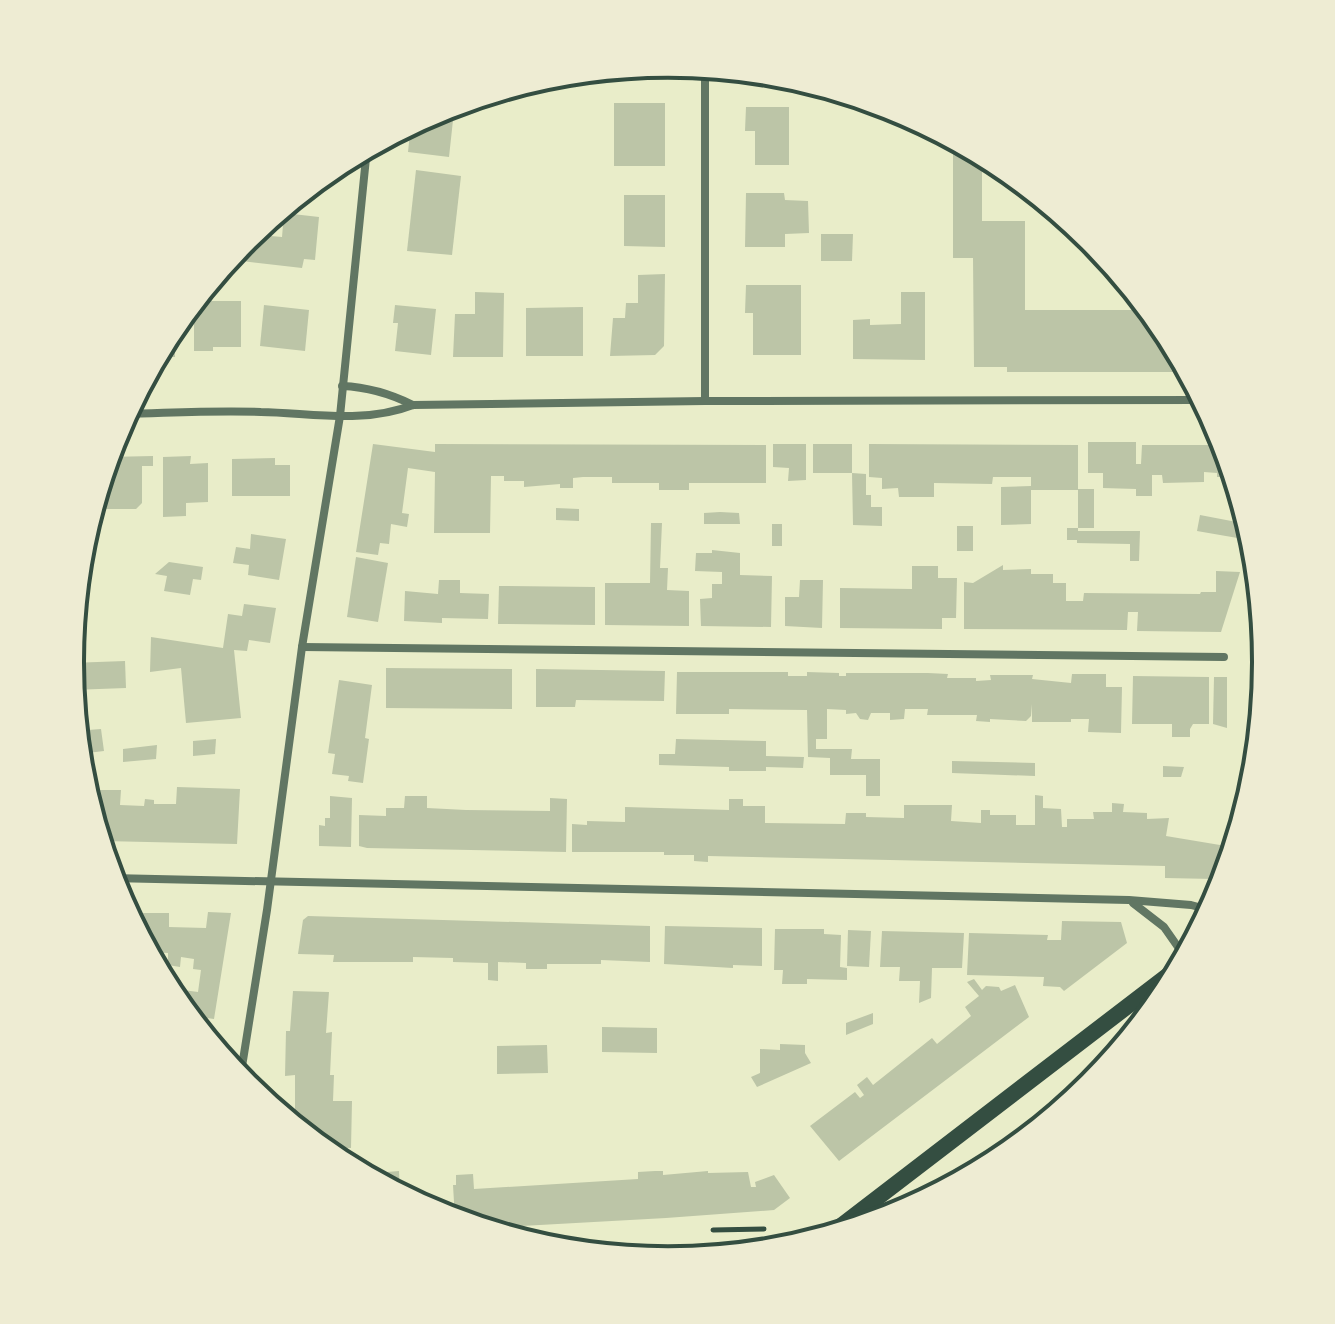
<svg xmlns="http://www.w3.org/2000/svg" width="1335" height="1324" font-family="Quicksand,sans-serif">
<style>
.building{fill:#bcc5a7}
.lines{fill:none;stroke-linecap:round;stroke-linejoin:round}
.path{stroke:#344e41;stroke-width:5}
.minor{stroke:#617663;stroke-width:8}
.secondary{stroke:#344e41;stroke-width:16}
.rim{fill:none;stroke:#344e41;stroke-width:4}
</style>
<rect width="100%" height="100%" fill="#e9edc9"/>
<g class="building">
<path d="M665,64V76L620,75V69Z"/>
<rect x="614" y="103" width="51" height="63"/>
<path d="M448,107V110L454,111L449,157L408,152L411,124Z"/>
<path d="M746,107H789V165H755V131H745Z"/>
<path d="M953,140L1001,166H982V221H1025V310H1148L1165,330L1176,351V372H1007V367H974L973,258H953Z"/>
<path d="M416,170L461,176L452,255L407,251Z"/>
<path d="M746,193H784L785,200L808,201L809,233L785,234V247H745Z"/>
<path d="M624,195H665V247L624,246Z"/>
<path d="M284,213L319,217L315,260L304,259L302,268L242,261V243L250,234L282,237Z"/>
<path d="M821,234H853L852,261H821Z"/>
<path d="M665,274L664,346L655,355L610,356L613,318H625L626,303H638V275Z"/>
<path d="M746,285H801V355H753V313H745Z"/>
<path d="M475,292L504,293L503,357H453L455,314H475Z"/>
<path d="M901,292H925V360L853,359V320L870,319V325L901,324Z"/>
<path d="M194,301H241V347H213V351H194Z"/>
<path d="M264,305L309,310L305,351L260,346Z"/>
<path d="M395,305L436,309L431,355L395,351L398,323H393Z"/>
<path d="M583,307V356H526V308Z"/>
<path d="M174,325L175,357H156L171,329Z"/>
<path d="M1088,442H1136V464H1141L1142,445H1224L1233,477H1217V473L1204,472V482L1163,483L1162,475H1152V496H1136V489L1103,488V473H1088Z"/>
<path d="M373,444L435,452V444L766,445V483H689V490H659V483H612V477H583L573,478V488H560V484L524,487V481H504V476H491L490,533H434L435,472L408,468L402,513L409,514L407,527L391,524L389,544L380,543L378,555L356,552Z"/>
<path d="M773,444H806V480L788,481L789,468L773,467Z"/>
<rect x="813" y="444" width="39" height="29"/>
<path d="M869,444L1078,445V489H1094V528H1078V490H1031V524L1001,525V487L1031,486V477H993L992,484L934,483V497H899L898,488L882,489V478L869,477Z"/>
<path d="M153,456V466H142V503L136,509H106L100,502V482L108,457Z"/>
<path d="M191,456L190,464L208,463V502L186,503V516L163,517V457Z"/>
<path d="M275,458V465H290V496H232V459Z"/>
<path d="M852,473L866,474V495H871V507H882V526L853,525Z"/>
<path d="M556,508L579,509V521L556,520Z"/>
<path d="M720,512L739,513L740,524H704V513Z"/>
<path d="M1200,515L1247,524L1251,535L1249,540L1197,531Z"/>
<path d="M651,523H662L660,568H668L667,590L689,591V626L605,625V583H650Z"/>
<rect x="772" y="524" width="10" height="22"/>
<rect x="957" y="526" width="16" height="25"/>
<path d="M1067,528H1078V531H1140L1139,561H1130V544L1077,543V540H1067Z"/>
<path d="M251,534L286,539L279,580L248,575L249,565L233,563L236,547L250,549Z"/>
<path d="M712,550L740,553V575L772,576L771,627L701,626L700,599L712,598V584H722V572L695,571L696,553H712Z"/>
<path d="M356,557L388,563L378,622L347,617Z"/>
<path d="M169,562L203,567L201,580L193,579L190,595L164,591L167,576L155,574Z"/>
<path d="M1003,565V570L1031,569V574H1053V583H1066V601H1083L1084,593L1200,594L1201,592H1216V571L1240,572L1221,632L1137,631L1138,612H1128L1127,630L964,629V582L973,583Z"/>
<path d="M912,566H938V578H957L956,618H942V629L840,628V588L912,589Z"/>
<path d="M439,580H460V593L489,594L488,619L442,618V623L404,621L405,591L438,594Z"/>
<path d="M800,580H823L822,628L785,626V597H799Z"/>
<path d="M499,586L595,587V625L498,624Z"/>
<path d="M244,604L276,608L270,643L249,640L247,651L234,650L241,718L186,723L181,668L150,672L151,637L223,648L228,614L242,616Z"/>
<path d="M125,661L126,688L72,690L70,663Z"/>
<path d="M386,668L512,669V709L386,708Z"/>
<path d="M536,669L665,671L664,701L576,700L575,707H536Z"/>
<path d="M677,672H788V676H807V672L839,673V676H846V673H928L948,674L947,678H976V681L991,680L990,675H1033L1032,679L1071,683L1072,674H1106V687H1122L1121,733L1088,732L1089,719H1071V722H1032V704L1031,716L1026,721L990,719V722L976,721L977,715H927L928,709H905L904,719L890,720V713H871L868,720L860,719L856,713L846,714V710L827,709V739H816V749H852L851,759H880V796H866V775H830V758L808,757L807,710L729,709V714H676Z"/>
<path d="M1133,676L1209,677V724H1193L1190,729V737H1172V724H1132Z"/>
<path d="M1214,677H1227V728L1213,724Z"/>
<path d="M339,680L372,685L365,738L369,739L363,783L348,781L349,776L332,774L335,754L328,753Z"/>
<path d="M88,722V730L101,729L104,751L79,754L76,724Z"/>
<path d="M216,739L215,754L193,756V741Z"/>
<path d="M676,739L766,741V756L804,757L803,768L766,767V771H729V767L659,765V754H675Z"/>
<path d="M157,745L156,759L123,762V749Z"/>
<path d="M952,761L1035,763V776L952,773Z"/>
<path d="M1163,766L1184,767L1181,777H1163Z"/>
<path d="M177,787L240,789L237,844L103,841L104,827L96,828L88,801H95L96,790H121L120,805L144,806L145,799L154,800V804H176Z"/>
<path d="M1035,795L1043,796V808L1061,809L1062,827H1067V819H1094L1093,812H1112V803L1124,804L1123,812L1147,813V819L1169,818L1166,836L1226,846L1229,826L1243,814L1226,870L1214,879L1165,878V866L708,856V862L694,861V855H664V852H572V824L587,825V821L625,822V807L729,810V799H743V806H765V823L845,824L846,813H866V817L904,818V805H952L951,821L981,823V810H990V815H1016V825H1035Z"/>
<path d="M330,796L352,798L351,847L319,846V825L325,826V818H330Z"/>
<path d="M405,796H427V808L466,810L550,811V798L567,799L566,852L367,848L359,846V815L386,816V808H404Z"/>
<path d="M208,912L231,913L214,1019L207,1018L205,1036L174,999L176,989L198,992L201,970L193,969L194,959L181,957L180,967L168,965V953L148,952L127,913H169V927L206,928Z"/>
<path d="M308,916L650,926V962L601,960V964H547V969H526V963L498,962V981L488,980V963L453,962V958L413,957V962H333L334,955L298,954L303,920Z"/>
<path d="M1062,921L1121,922L1127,943L1064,991L1060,987L1043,986L1044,977L967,975L969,933L1048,935L1047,940H1061Z"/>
<path d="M665,926L762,928V966L733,965V968L664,964Z"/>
<path d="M775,929H824V934L841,935L840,967L847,968V980L807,979V984H782L783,970H774Z"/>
<path d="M848,930L871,931L869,967L847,966Z"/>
<path d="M882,931L964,933L962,968H932L931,998L919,1003L920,981H899L900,967H880Z"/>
<path d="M974,979L982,990L986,986L999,987L1001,991L1015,985L1029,1017L839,1161L810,1126L855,1092L860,1098L864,1095L857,1085L867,1077L873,1085L932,1038L937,1044L971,1016L965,1007L979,996L967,982Z"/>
<path d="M293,991L329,992L326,1033L332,1032L330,1075H334L333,1101H352L351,1148L320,1147L311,1139V1133H303L295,1126V1075L285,1076L286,1031H290Z"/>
<path d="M873,1013V1024L846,1035V1023Z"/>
<path d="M602,1027L657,1028V1053L602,1052Z"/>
<path d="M780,1044L805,1045V1053L811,1063L757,1087L751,1077L760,1073V1049L780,1050Z"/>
<path d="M547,1045L548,1073L497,1074V1046Z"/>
<path d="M399,1171L400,1194L363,1174Z"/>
<path d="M655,1171H663V1175L708,1171V1173L748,1172L751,1187H756L755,1182L774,1175L790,1198L774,1210L666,1218L484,1228L455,1219L453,1185H456V1175L473,1174L474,1189L638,1179V1172Z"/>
</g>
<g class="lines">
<path class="path" d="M713,1230L764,1229"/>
<g class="minor">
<path d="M705,68V401"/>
<path d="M342,386C368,387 391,394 413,405"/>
<path d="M125,414C170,413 216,410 261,412C312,413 364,424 413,405L705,401L1202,400"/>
<path d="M302,647L1224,657"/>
<path d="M111,878L1129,900L1191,905L1210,910"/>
<path d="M1133,903L1164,927L1185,957"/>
<path d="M240,1079L267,910L302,647L340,416L367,148"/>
<path d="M619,1255L640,1254L654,1259"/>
</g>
<path class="secondary" d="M829,1235L1180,966"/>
</g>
<path d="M0 0H1335V1324H0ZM84 662a584 584 0 1 1 1168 0a584 584 0 1 1-1168 0Z" fill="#eeecd3" fill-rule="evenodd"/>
<path class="rim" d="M84 662a584 584 0 1 1 1168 0a584 584 0 1 1-1168 0Z"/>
</svg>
